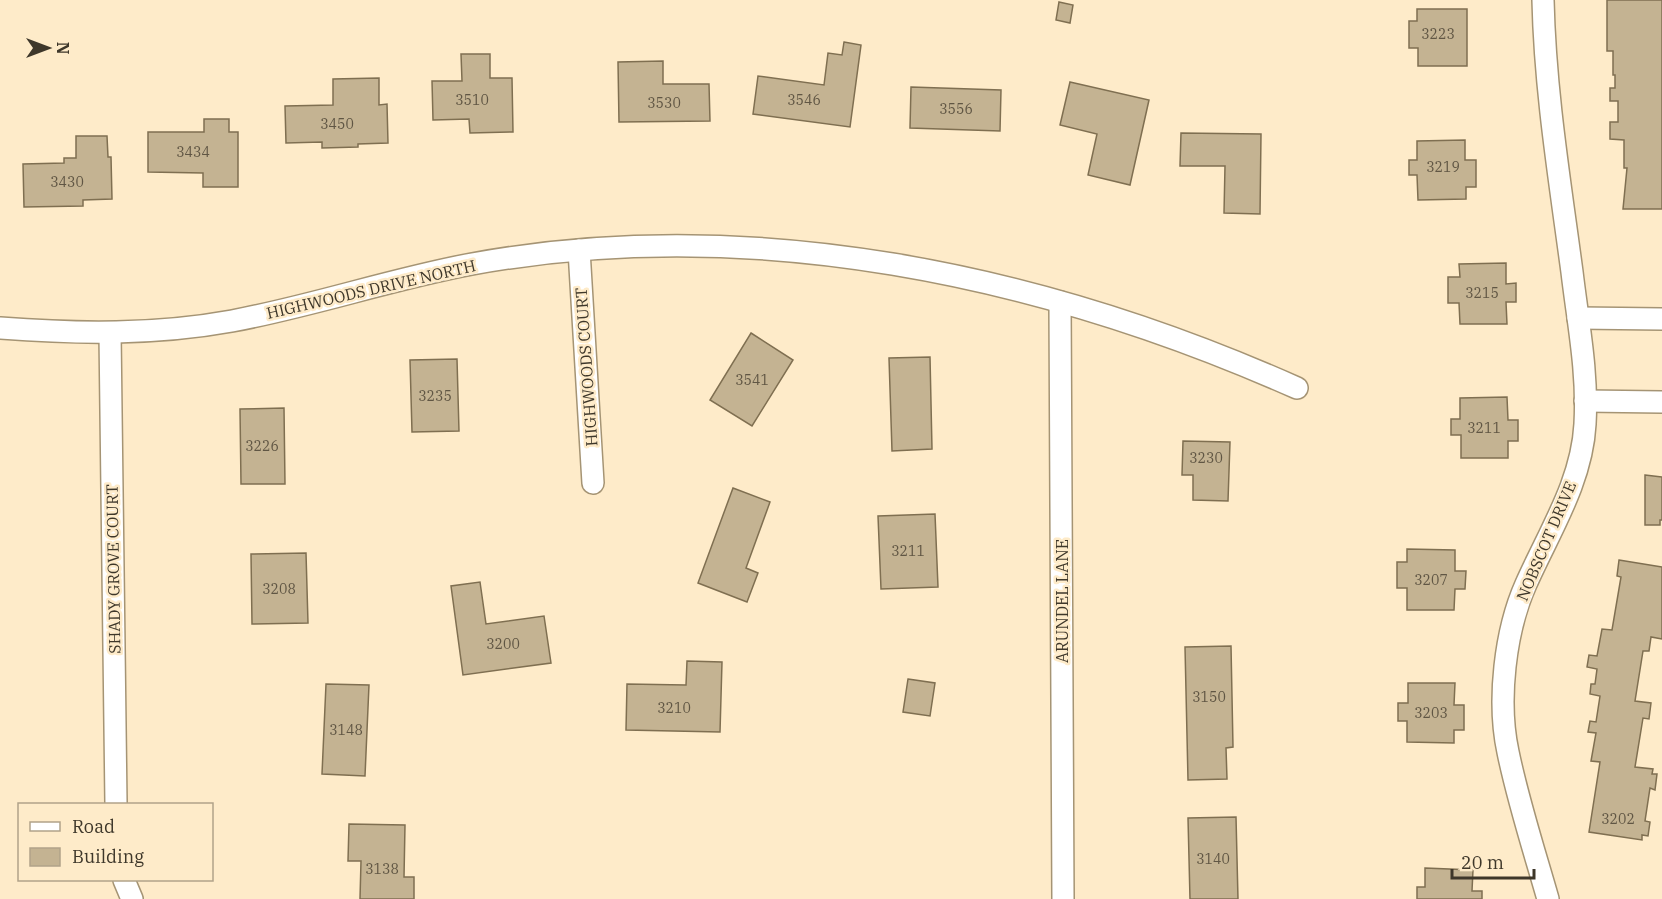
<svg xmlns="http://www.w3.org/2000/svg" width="1662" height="899" font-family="'IBM Plex Serif',serif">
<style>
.building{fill:#c4b392;stroke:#7f6f51;stroke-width:1.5}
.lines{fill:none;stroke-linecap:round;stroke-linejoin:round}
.minor-casing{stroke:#a59474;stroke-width:24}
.minor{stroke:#fff;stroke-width:21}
.labels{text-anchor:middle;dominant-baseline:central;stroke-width:5;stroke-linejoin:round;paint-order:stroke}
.number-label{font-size:14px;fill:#605644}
.street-label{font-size:16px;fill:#3e372a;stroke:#feebc9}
</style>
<rect width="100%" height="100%" fill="#feebc9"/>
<g class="building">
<path d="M1607,0H1662V209H1623L1627,168H1624V140L1610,139V122H1618V101H1610V88H1615V75H1613V51H1607Z"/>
<path d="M1059,2L1073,5L1070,23L1056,20Z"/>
<path d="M1417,9H1467V66H1418V48H1409V21H1417Z"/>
<path d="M844,42L861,45L850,127L753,114L758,76L824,85L828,53L842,55Z"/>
<path d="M461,54H490V78H512L513,132L470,133L469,119L433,120L432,81H462Z"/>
<path d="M663,61V84H709L710,121L619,122L618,62Z"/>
<path d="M379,78V105L387,104L388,143L358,144V147L322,148V142L286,143L285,106L333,105V79Z"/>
<path d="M1070,82L1149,100L1130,185L1088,175L1097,134L1060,125Z"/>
<path d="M911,87L1001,90L1000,131L910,128Z"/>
<path d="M204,119H229V132H238V187H203V173L148,172V132H204Z"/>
<path d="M1181,133L1261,134L1260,214L1224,213L1225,166H1180Z"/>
<path d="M76,136H107L108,157H111L112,199L83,200V206L24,207L23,164L64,163V158H76Z"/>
<path d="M1465,140V160H1476V187H1466V199L1418,200L1417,175H1409V160H1417V141Z"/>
<path d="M1506,263V284L1516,283V302H1506L1507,324H1460L1459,303H1448V277H1460L1459,264Z"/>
<path d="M751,333L793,360L752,426L710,400Z"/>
<path d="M930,357L932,449L892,451L889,358Z"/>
<path d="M457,359L459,431L412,432L410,360Z"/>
<path d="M1507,397L1508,420H1518V441H1508V458H1461V435H1451V419H1460V398Z"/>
<path d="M284,408L285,484H241L240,409Z"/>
<path d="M1183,441L1230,442L1228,501L1193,500V475H1182Z"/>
<path d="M1645,475L1662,477V520H1660V525H1645Z"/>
<path d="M733,488L770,502L746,568L758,573L747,602L698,583Z"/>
<path d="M935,514L938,587L881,589L878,516Z"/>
<path d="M1407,549L1455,550V571H1466L1465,589H1455L1454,610H1407V588H1397V562H1407Z"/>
<path d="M306,553L308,623L252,624L251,554Z"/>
<path d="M1619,560L1662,567V639L1651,637L1649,651H1643L1635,701L1651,703L1649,719L1643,718L1635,767L1653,769L1652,774H1657L1655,790L1650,788L1645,821L1650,822L1648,836L1642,835V840L1589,832L1600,762L1591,761L1596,733L1588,732L1590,721L1596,722L1600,696L1590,694L1591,684H1595L1597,669L1587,667L1589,655L1597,656L1602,629L1612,630L1621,577L1617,576Z"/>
<path d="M480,582L486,624L544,616L551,663L463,675L451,586Z"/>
<path d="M1231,646L1233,747L1226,748L1227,779L1188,780L1185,647Z"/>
<path d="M687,661L722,662L720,732L626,730L627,684L686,685Z"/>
<path d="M908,679L935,683L930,716L903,712Z"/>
<path d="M1408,683H1455L1454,705H1464V730H1454V743L1407,742V721H1398V703H1408Z"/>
<path d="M326,684L369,685L365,776L322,774Z"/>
<path d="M1236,817L1238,899H1190L1188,818Z"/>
<path d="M349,824L405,825L404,877H414V899H360L361,861H348Z"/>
<path d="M1425,868L1473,870L1472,891H1482V899H1417V887H1425Z"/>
</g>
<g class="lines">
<g class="minor-casing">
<g id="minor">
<path d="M1543,0C1545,91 1560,182 1572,272C1578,323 1588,372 1585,424C1582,482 1549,532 1526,584C1505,631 1497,701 1508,752C1518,801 1534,850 1548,899"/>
<path d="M579,250L593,483"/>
<path d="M1060,302L1063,899"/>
<path d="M1578,318L1662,319"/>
<path d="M0,328C78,334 155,335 232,321C313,306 391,279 472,264C751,213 1041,274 1297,388"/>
<path d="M110,333L116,804"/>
<path d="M1585,401L1662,402"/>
<path d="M124,880L132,899"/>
</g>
</g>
<use href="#minor" class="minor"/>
</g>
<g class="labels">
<g class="number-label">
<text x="1438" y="34">3223</text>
<text x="472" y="100">3510</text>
<text x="804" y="100">3546</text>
<text x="664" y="103">3530</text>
<text x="956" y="109">3556</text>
<text x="337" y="124">3450</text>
<text x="193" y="152">3434</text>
<text x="1443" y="167">3219</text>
<text x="67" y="182">3430</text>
<text x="1482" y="293">3215</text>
<text x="752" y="380">3541</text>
<text x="435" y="396">3235</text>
<text x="1484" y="428">3211</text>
<text x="262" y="446">3226</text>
<text x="1206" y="458">3230</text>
<text x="908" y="551">3211</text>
<text x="1431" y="580">3207</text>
<text x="279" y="589">3208</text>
<text x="503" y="644">3200</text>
<text x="1209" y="697">3150</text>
<text x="674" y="708">3210</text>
<text x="1431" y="713">3203</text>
<text x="346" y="730">3148</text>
<text x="1618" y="819">3202</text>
<text x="1213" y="859">3140</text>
<text x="382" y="869">3138</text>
</g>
<g class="street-label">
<text transform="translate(371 289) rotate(-13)">HIGHWOODS DRIVE NORTH</text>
<text transform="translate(586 367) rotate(-94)">HIGHWOODS COURT</text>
<text transform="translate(1546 541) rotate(-67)">NOBSCOT DRIVE</text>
<text transform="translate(113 569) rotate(-91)">SHADY GROVE COURT</text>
<text transform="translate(1062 601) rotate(-90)">ARUNDEL LANE</text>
</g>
</g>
<rect x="18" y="803" width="195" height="78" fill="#feebc9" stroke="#b1a389" stroke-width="1.5"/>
<rect x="30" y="822" width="30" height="9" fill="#ffffff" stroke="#b1a389" stroke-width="1.5"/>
<text x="72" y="833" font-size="18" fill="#3e372a">Road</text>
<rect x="30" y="848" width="30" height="18" fill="#c4b392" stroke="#b1a389" stroke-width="1.5"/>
<text x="72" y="863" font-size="18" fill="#3e372a">Building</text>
<g transform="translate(48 48) rotate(90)" stroke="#feebc9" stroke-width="4.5" paint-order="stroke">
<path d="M0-4.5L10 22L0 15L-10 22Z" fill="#3e372a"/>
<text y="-9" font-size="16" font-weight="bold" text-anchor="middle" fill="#3e372a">N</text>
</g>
<path d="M1452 869v9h82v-9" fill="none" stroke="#3e372a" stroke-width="3"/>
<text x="1461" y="869" font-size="18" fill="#3e372a" stroke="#feebc9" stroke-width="4.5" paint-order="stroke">20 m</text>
</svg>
